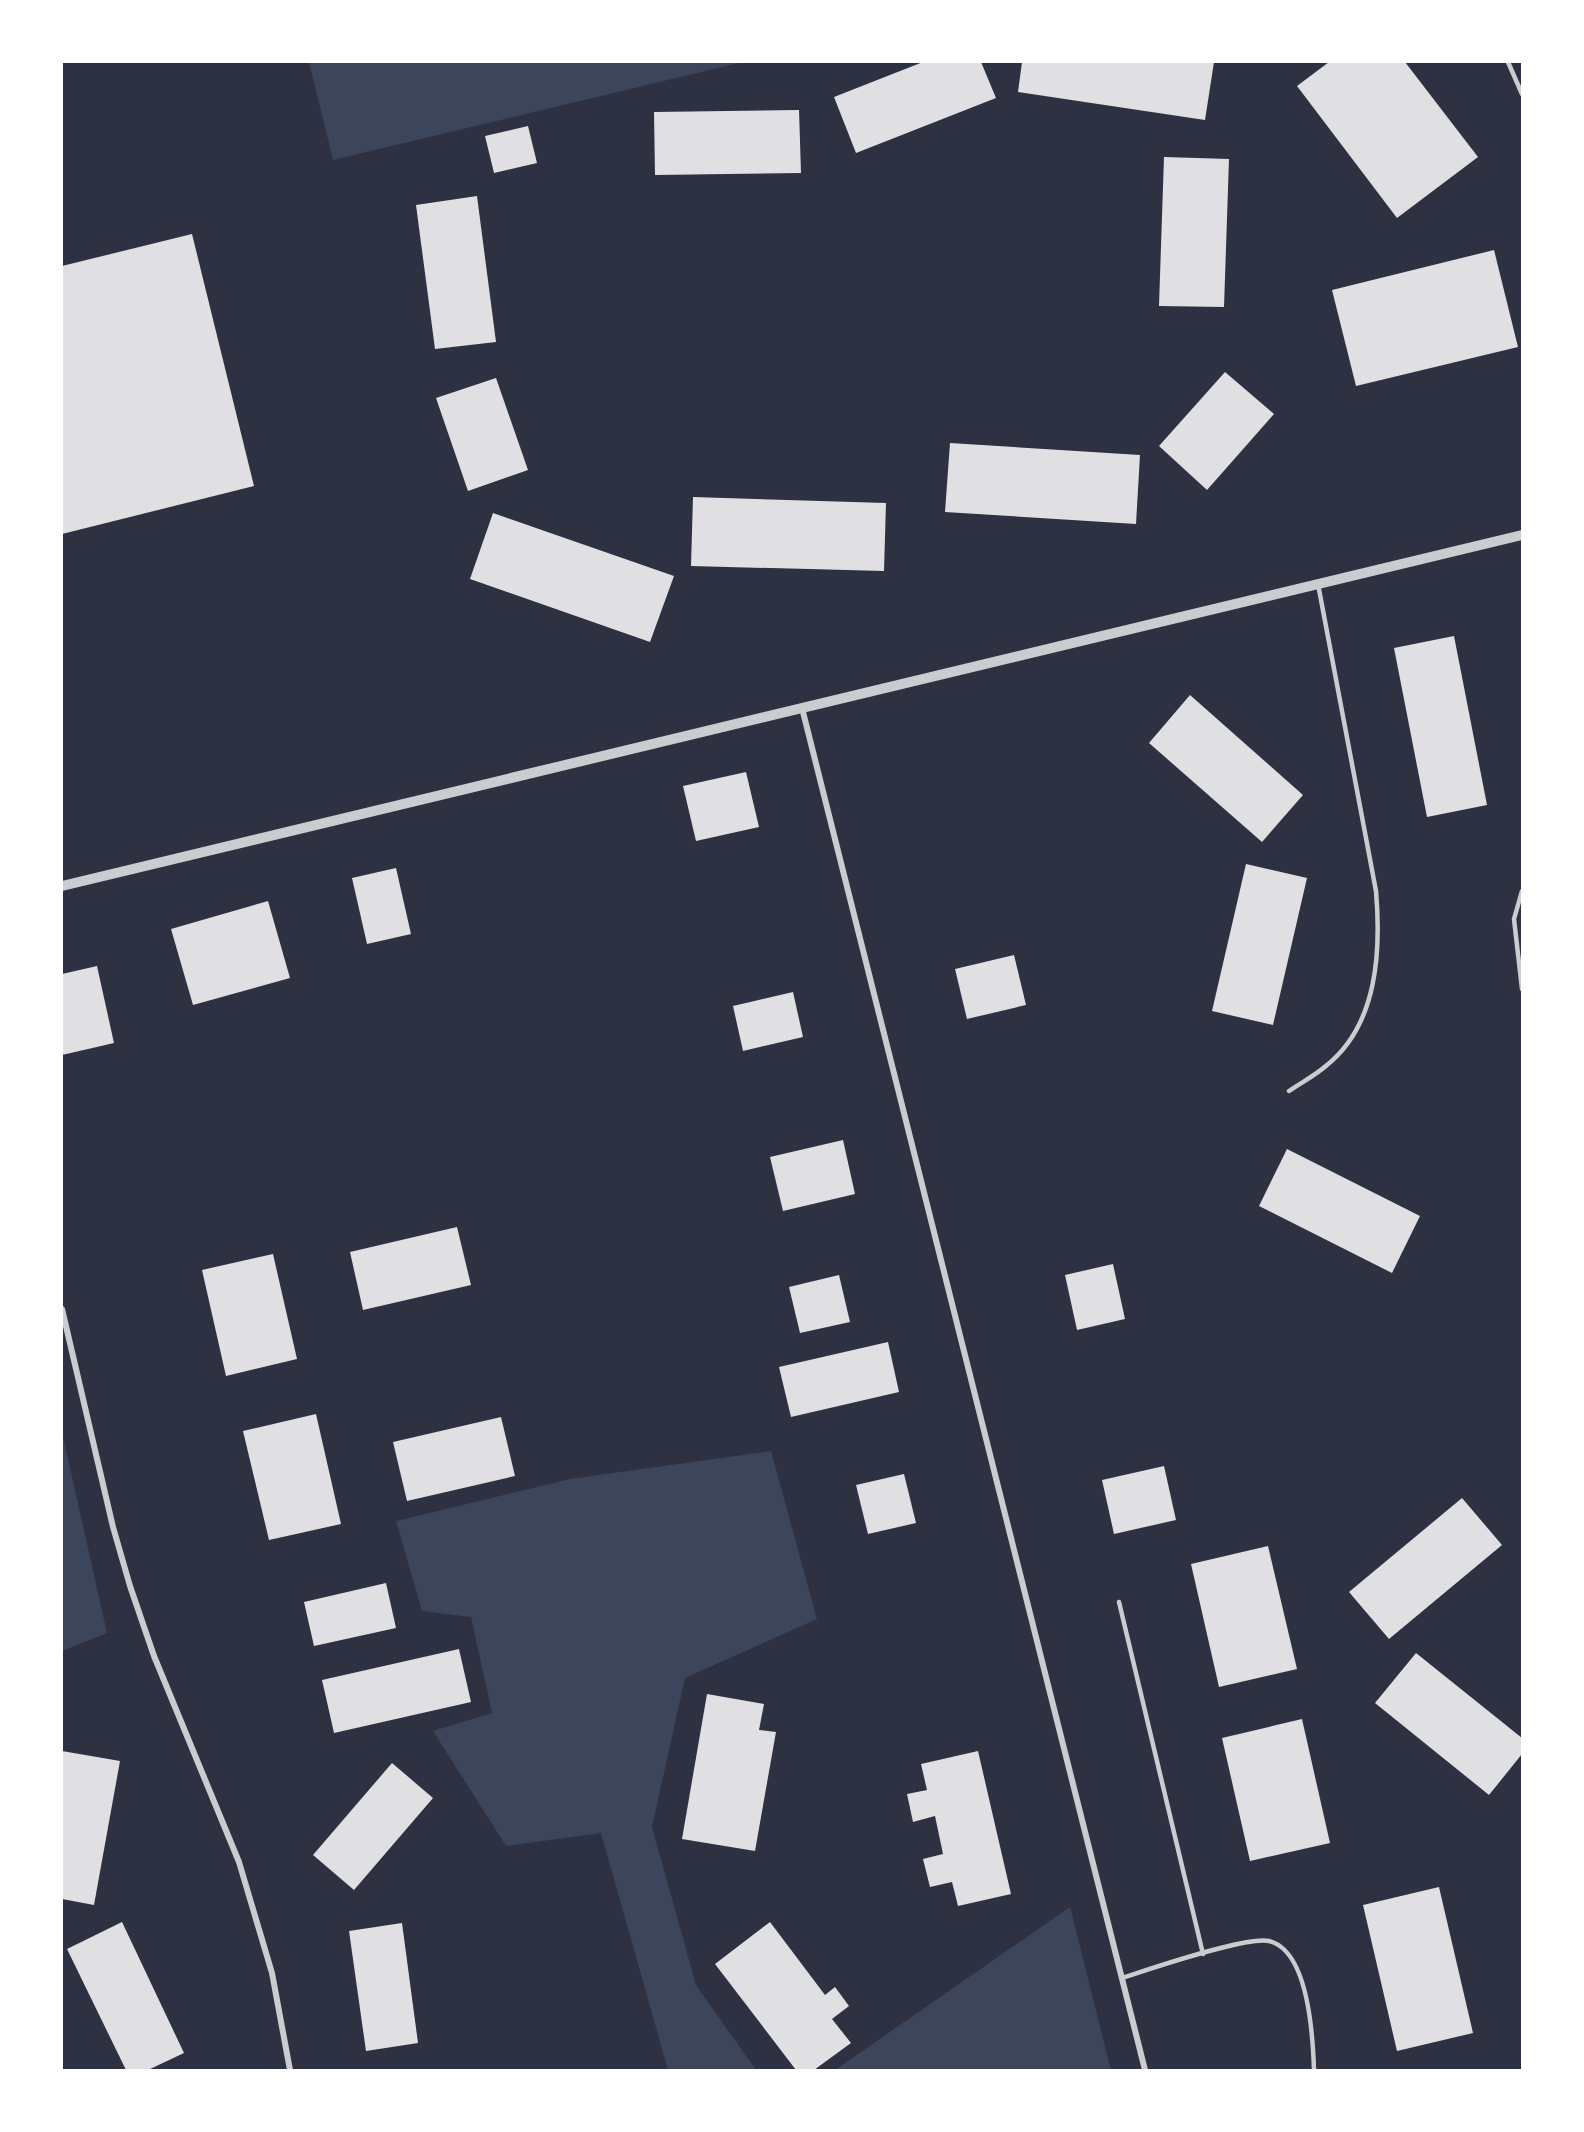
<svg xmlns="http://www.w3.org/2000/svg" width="1584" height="2132" font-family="'Fira Sans',sans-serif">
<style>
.green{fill:#3c4559}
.building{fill:#e0e0e3}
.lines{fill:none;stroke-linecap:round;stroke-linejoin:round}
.service{stroke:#caccd0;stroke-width:4.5}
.minor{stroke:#caccd0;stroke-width:6}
.tertiary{stroke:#caccd0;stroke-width:10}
</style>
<rect width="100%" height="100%" fill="#2d3142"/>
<g class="green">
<path d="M309,62H743L333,160Z"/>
<path d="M62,1432L107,1633L62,1651Z"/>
<path d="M771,1451L817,1619L685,1678L652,1827L696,1985L756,2070H668L601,1833L506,1846L433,1731L492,1713L471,1617L422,1611L396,1521L570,1479Z"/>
<path d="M1070,1907L1111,2070H835Z"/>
</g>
<g class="building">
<path d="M923,62H981L996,98L856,153L834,97Z"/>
<path d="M1022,62H1214L1205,120L1018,92Z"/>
<path d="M1329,62H1405L1478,157L1397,218L1297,86Z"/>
<path d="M799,110L801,173L655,175L654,112Z"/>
<path d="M528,126L537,163L494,173L485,136Z"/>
<path d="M1164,157L1229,159L1224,307L1159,306Z"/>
<path d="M477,196L496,342L435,349L416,205Z"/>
<path d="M192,234L254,486L62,534V266Z"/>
<path d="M1494,250L1518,347L1356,386L1332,290Z"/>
<path d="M1225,372L1274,414L1207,490L1159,446Z"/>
<path d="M496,378L528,470L468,491L436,398Z"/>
<path d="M950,443L1140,455L1136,524L945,512Z"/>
<path d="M693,497L886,503L884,571L691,566Z"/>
<path d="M493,513L674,576L650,642L470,579Z"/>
<path d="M1454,636L1487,805L1427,817L1394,648Z"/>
<path d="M1190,695L1303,795L1262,842L1149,743Z"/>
<path d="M746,772L759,827L696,841L683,786Z"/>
<path d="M1246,864L1307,878L1273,1025L1212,1011Z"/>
<path d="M396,868L411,934L367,944L352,878Z"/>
<path d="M268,901L290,978L193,1005L171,929Z"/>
<path d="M1014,955L1026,1005L967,1019L955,969Z"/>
<path d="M97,966L114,1043L62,1055V974Z"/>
<path d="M793,992L803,1037L743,1051L733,1006Z"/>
<path d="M843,1140L855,1194L783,1211L770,1157Z"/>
<path d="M1287,1149L1420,1216L1392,1273L1259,1206Z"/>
<path d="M457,1227L471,1285L363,1310L350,1252Z"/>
<path d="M273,1254L297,1359L226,1376L202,1270Z"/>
<path d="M1113,1264L1125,1319L1077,1330L1065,1275Z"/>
<path d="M839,1275L850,1322L800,1333L789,1287Z"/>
<path d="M888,1342L899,1392L791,1417L779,1367Z"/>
<path d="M316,1414L341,1524L269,1540L243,1431Z"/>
<path d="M501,1417L515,1476L407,1501L393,1442Z"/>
<path d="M1164,1466L1176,1520L1114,1534L1102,1480Z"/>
<path d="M904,1474L916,1523L868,1534L856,1485Z"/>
<path d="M1462,1498L1502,1545L1389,1639L1349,1592Z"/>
<path d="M1268,1546L1297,1669L1219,1687L1191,1564Z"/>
<path d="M386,1583L396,1628L314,1646L304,1602Z"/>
<path d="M459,1649L471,1702L334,1733L322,1680Z"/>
<path d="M1416,1653L1522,1738V1754L1489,1795L1375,1703Z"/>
<path d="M707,1694L764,1704L759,1730L776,1732L755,1851L682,1839Z"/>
<path d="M1302,1719L1330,1843L1250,1861L1222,1738Z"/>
<path d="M62,1751L120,1761L94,1905L62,1899Z"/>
<path d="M978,1751L1011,1894L958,1906L952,1882L930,1887L923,1859L943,1854L935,1816L913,1822L907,1794L927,1790L921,1764Z"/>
<path d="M392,1763L433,1798L354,1890L313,1855Z"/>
<path d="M1439,1887L1473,2033L1397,2051L1363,1905Z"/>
<path d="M122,1922L184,2053L148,2070H126L67,1949Z"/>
<path d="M770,1922L825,1995L835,1987L849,2006L832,2019L851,2043L814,2070H796L715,1964Z"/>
<path d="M402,1923L418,2043L366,2051L349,1931Z"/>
</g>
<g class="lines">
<g class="service">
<path d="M1508,62L1522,94"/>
<path d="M1522,891L1514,919L1522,989"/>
<path d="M1289,1091C1302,1082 1316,1075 1327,1065C1378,1024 1381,950 1376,891L1318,584"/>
<path d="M1119,1602L1203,1954"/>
<path d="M1122,1978C1150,1969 1246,1936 1269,1941C1309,1951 1313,2039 1314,2070"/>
</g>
<g class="minor">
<path d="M802,708L1145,2070"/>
<path d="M62,1309L113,1527L130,1586L154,1656L239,1862L272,1973L290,2070"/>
</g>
<path class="tertiary" d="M62,886C549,772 1035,651 1522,535"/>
</g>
<rect width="1584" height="2132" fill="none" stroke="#ffffff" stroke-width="126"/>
</svg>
